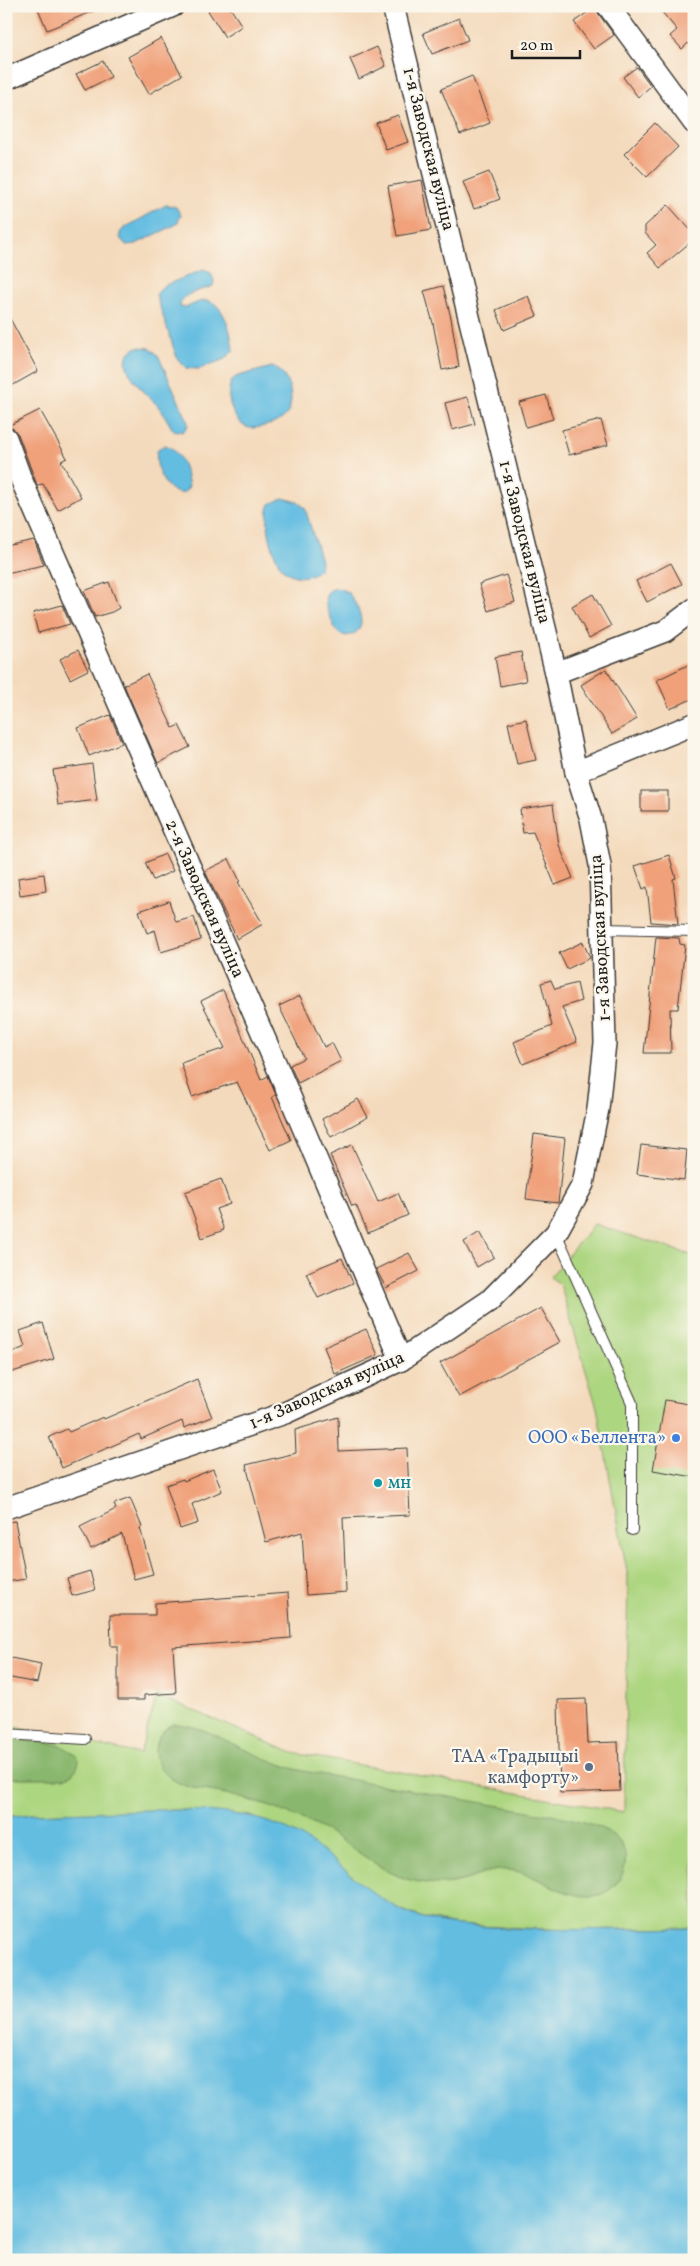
<svg xmlns="http://www.w3.org/2000/svg" width="700" height="2266" font-family="Vollkorn,serif">
<style>
.green{fill:#add680;stroke:#64794e}
.forest{fill:#8ab76e;stroke:#536a45}
.water{fill:#64bde1;stroke:#406c7e}
.building{fill:#f0a17a}
.lines{fill:none;stroke-linecap:round;stroke-linejoin:round}
.lane-casing{stroke:#3c3834;stroke-width:12}
.street-casing{stroke:#3c3834;stroke-width:24}
.lane{stroke:#fff;stroke-width:10}
.street{stroke:#fff;stroke-width:21}
.shop-dot{fill:#3f7fe0;stroke:#fbf7ec;stroke-width:2}
.culture-dot{fill:#0f9aa8;stroke:#fbf7ec;stroke-width:2}
.service-dot{fill:#5c6f8a;stroke:#fbf7ec;stroke-width:2}
.labels{text-anchor:middle;dominant-baseline:central;stroke-width:4.5;stroke-linejoin:round;paint-order:stroke}
.street-label{font-size:18px;fill:#1c1c1c;stroke:#fbf7ec}
.shop-label{font-size:18px;fill:#366cbe;stroke:#fbf7ec;text-anchor:end}
.culture-label{font-size:18px;fill:#0d838f;stroke:#fbf7ec;text-anchor:start}
.service-label{font-size:18px;fill:#4e5e75;stroke:#fbf7ec;text-anchor:end}
</style>
<rect width="100%" height="100%" fill="#fbf7ec"/>
<filter id="ink" filterUnits="userSpaceOnUse"><feTurbulence type="fractalNoise" baseFrequency=".02" numOctaves="2"/><feDisplacementMap in="SourceGraphic" scale="10" xChannelSelector="R" yChannelSelector="G"/><feConvolveMatrix kernelMatrix="1 2 1 2 8 2 1 2 1" color-interpolation-filters="sRGB"/></filter>
<filter id="wash" filterUnits="userSpaceOnUse"><feTurbulence type="fractalNoise" baseFrequency=".0096" numOctaves="4" result="noise"/><feDisplacementMap in="SourceGraphic" scale="20" xChannelSelector="R" yChannelSelector="G"/><feGaussianBlur stdDeviation="1.12" result="paint"/><feColorMatrix in="noise" values="0 0 0 0 0 0 0 0 0 0 0 0 0 0 0 0 0 1.4 0 .05"/><feComposite in="paint" operator="in"/></filter>
<g filter="url(#wash)">
<rect width="100%" height="100%" fill="#f4dabc"/>
<path class="green" d="M594,1224L694,1256V1928L565,1930L457,1925L423,1918L392,1906L365,1888L308,1841L250,1816L182,1810L33,1814L6,1817V1725L140,1754L157,1695L293,1753L624,1812L628,1577L597,1408L560,1284L550,1277Z"/>
<g class="forest">
<path d="M172,1724C198,1724 219,1737 241,1748C262,1757 282,1766 303,1771L568,1818C584,1822 608,1827 619,1841C636,1862 617,1896 591,1896C559,1897 537,1873 509,1870C490,1868 479,1877 462,1881C444,1886 428,1884 410,1880C380,1873 345,1839 315,1825C287,1811 257,1802 226,1794C209,1790 187,1790 172,1779C150,1764 149,1738 172,1724Z"/>
<path d="M6,1740C31,1742 62,1738 79,1759C78,1770 74,1773 65,1778H6Z"/>
</g>
<g class="water">
<path d="M166,205L176,207L181,215L177,224L136,244L126,245L120,238V233L124,228Z"/>
<path d="M203,270L211,273L214,281L213,286C202,291 180,292 180,307C188,309 195,302 203,301C224,298 232,335 233,351L225,359L199,369L186,368L177,358L156,295L163,286Z"/>
<path d="M137,347L150,348L158,355L187,419L188,425L183,432L173,430C168,422 164,413 158,406C148,394 107,362 137,347Z"/>
<path d="M272,367C290,371 298,407 283,418C276,424 262,427 253,428C232,430 219,383 238,376Z"/>
<path d="M165,445C181,450 186,471 189,486L184,493C165,496 152,464 158,449Z"/>
<path d="M283,498L298,502L305,508L321,561L320,568C310,580 292,579 282,568C272,556 263,516 270,504Z"/>
<path d="M338,588L348,592C356,603 371,628 351,635C347,636 343,636 340,634C334,630 333,623 330,617C325,604 320,590 338,588Z"/>
<path d="M147,1810C203,1810 259,1809 308,1841C348,1867 374,1904 423,1918C450,1927 480,1926 509,1928C571,1931 632,1929 694,1928V2260H6V1817L33,1814Z"/>
</g>
<g id="blocks">
<g class="building">
<path d="M37,6H103V7L47,30Z"/>
<path d="M205,6H229L242,26L225,37Z"/>
<path d="M596,6L598,13L614,35L594,49L574,22Z"/>
<path d="M657,6H694V50L688,43L682,49L670,36L677,30Z"/>
<path d="M459,18L468,40L432,54L423,33Z"/>
<path d="M161,38L182,75L149,94L128,57Z"/>
<path d="M377,47L386,66L359,79L350,59Z"/>
<path d="M103,61L111,77L85,90L76,74Z"/>
<path d="M637,67L651,86L638,97L623,77Z"/>
<path d="M472,76L490,123L460,135L441,89Z"/>
<path d="M398,115L408,142L386,150L376,123Z"/>
<path d="M655,123L678,147L647,177L624,154Z"/>
<path d="M489,172L500,199L474,209L463,182Z"/>
<path d="M422,180L431,230L397,236L388,186Z"/>
<path d="M668,205L694,234V239L660,268L647,253L656,245L645,233V226Z"/>
<path d="M443,286L451,318L459,367L442,370L433,323L424,291Z"/>
<path d="M528,296L537,316L504,330L496,310Z"/>
<path d="M6,311L38,371L6,389Z"/>
<path d="M546,395L553,419L526,427L519,402Z"/>
<path d="M468,397L475,424L452,430L445,403Z"/>
<path d="M40,410L67,458L61,461L81,497L58,510L43,484L37,485L18,434L8,426Z"/>
<path d="M601,420L608,445L569,455L562,430Z"/>
<path d="M34,540L44,565L6,573V546Z"/>
<path d="M671,563L682,584L647,602L636,581Z"/>
<path d="M506,575L515,602L488,611L479,584Z"/>
<path d="M109,582L119,608L112,612L95,617L84,591Z"/>
<path d="M593,594L611,626L589,638L572,606Z"/>
<path d="M62,605L70,624L38,633L33,613Z"/>
<path d="M78,650L88,670L70,679L60,659Z"/>
<path d="M521,652L526,681L500,686L495,657Z"/>
<path d="M694,662V698L670,709L657,680Z"/>
<path d="M606,669L637,719L612,734L581,685Z"/>
<path d="M147,674L173,728L179,725L190,747L158,763L124,685Z"/>
<path d="M110,715L122,743L89,756L78,728Z"/>
<path d="M526,719L536,760L517,764L508,723Z"/>
<path d="M92,764L97,800L58,805L53,770Z"/>
<rect x="641" y="791" width="27" height="20"/>
<path d="M553,804L559,845L573,878L555,885L533,832L523,833L520,809Z"/>
<path d="M165,854L173,871L153,880L145,863Z"/>
<path d="M669,855L676,878L673,879L678,924L651,922L647,887L643,889L635,866Z"/>
<path d="M229,859L240,881L238,882L263,924L237,939L205,871Z"/>
<path d="M44,874L46,891L20,895L18,878Z"/>
<path d="M169,901L176,922L194,917L201,940L161,952L155,930L147,933L139,911Z"/>
<path d="M656,937L679,938L680,944L685,945L678,1009H670L671,1053H644Z"/>
<path d="M583,942L590,958L567,969L559,953Z"/>
<path d="M551,980L555,989L577,983L581,1001L562,1007L577,1042L523,1064L514,1042L552,1026L541,983Z"/>
<path d="M223,990L261,1080L268,1076L276,1095L272,1097L291,1140L270,1150L237,1082L192,1097L181,1063L225,1048L201,1001Z"/>
<path d="M300,996L324,1047L332,1043L341,1061L298,1083L290,1065L304,1058L279,1006Z"/>
<path d="M358,1099L368,1117L331,1137L322,1119Z"/>
<path d="M534,1134L565,1138L558,1203L526,1199Z"/>
<path d="M352,1145L378,1202L398,1193L408,1215L368,1233L356,1205L352,1206L330,1155Z"/>
<path d="M641,1145L687,1150L684,1180L637,1174Z"/>
<path d="M221,1179L230,1204L216,1209L224,1230L202,1238L185,1192Z"/>
<path d="M480,1232L494,1257L477,1267L464,1242Z"/>
<path d="M409,1253L419,1271L386,1288L376,1269Z"/>
<path d="M342,1258L353,1283L318,1298L306,1273Z"/>
<path d="M541,1308L560,1342L459,1397L440,1363Z"/>
<path d="M43,1323L54,1359L6,1374V1355L25,1347L20,1331Z"/>
<path d="M366,1329L378,1355L335,1374L324,1347Z"/>
<path d="M197,1379L212,1417L184,1428L182,1421L141,1439L139,1434L62,1468L49,1437L67,1429L69,1432L103,1417L104,1419Z"/>
<path d="M665,1400L694,1405V1477L653,1470Z"/>
<path d="M338,1417L339,1451L407,1448L410,1515L343,1518L346,1592L306,1595L302,1532L266,1542L246,1465L296,1453L295,1430Z"/>
<path d="M213,1469L222,1491L192,1504L198,1523L180,1529L166,1485L183,1479L184,1481Z"/>
<path d="M130,1498L142,1527L140,1528L153,1574L134,1579L122,1534L91,1549L80,1527L116,1509L114,1504Z"/>
<path d="M15,1521L26,1579L6,1582V1522Z"/>
<path d="M90,1571L95,1590L72,1596L67,1578Z"/>
<path d="M288,1593L291,1638L173,1647L176,1693L144,1695V1700H118V1646H111L110,1615H155V1603Z"/>
<path d="M6,1657L41,1664L37,1683L6,1677Z"/>
<path d="M586,1699L588,1743L618,1742L620,1791L560,1793L558,1700Z"/>
</g>
</g>
</g>
<g filter="url(#ink)">
<use href="#blocks" fill-opacity="0" stroke="#3c3834" stroke-width="1"/>
<g class="lines">
<g class="lane-casing">
<g id="lane">
<path d="M603,929L694,931"/>
<path d="M556,1233L632,1403V1530"/>
<path d="M6,1734L85,1739"/>
</g>
</g>
<g class="street-casing">
<g id="street">
<path d="M608,6L694,123"/>
<path d="M6,79L173,6"/>
<path d="M6,438L21,479L291,1099L401,1360"/>
<path d="M556,673L665,631L694,609"/>
<path d="M576,772L694,724"/>
<path d="M6,1508L285,1413L401,1360L489,1301L556,1233L583,1184L598,1109L605,1043L600,865L591,819L576,772L556,673L393,6"/>
</g>
</g>
<use href="#lane" class="lane"/>
<use href="#street" class="street"/>
</g>
</g>
<circle class="shop-dot" cx="676" cy="1438" r="5"/>
<circle class="culture-dot" cx="378" cy="1483" r="5"/>
<circle class="service-dot" cx="589" cy="1767" r="5"/>
<g class="labels">
<g class="street-label">
<text transform="translate(428 149) rotate(76)">1-я Заводская вуліца</text>
<text transform="translate(524 542) rotate(76)">1-я Заводская вуліца</text>
<text transform="translate(204 899) rotate(66)">2-я Заводская вуліца</text>
<text transform="translate(601 938) rotate(-93)">1-я Заводская вуліца</text>
<text transform="translate(327 1391) rotate(-24)">1-я Заводская вуліца</text>
</g>
<g class="shop-label">
<text x="666" y="1438">ООО «Беллента»</text>
</g>
<g class="culture-label">
<text x="388" y="1483">мн</text>
</g>
<g class="service-label">
<text x="579" y="1757">ТАА «Традыцыі<tspan x="579" dy="21">камфорту»</tspan></text>
</g>
</g>
<rect width="700" height="2266" fill="none" stroke="#fbf7ec" stroke-width="25"/>
<path d="M512 50v8h68v-8" fill="none" stroke="#1c1c1c" stroke-width="2.5"/>
<text x="520" y="50" font-size="15" fill="#1c1c1c" stroke="#fbf7ec" stroke-width="4" paint-order="stroke">20 m</text>
</svg>
